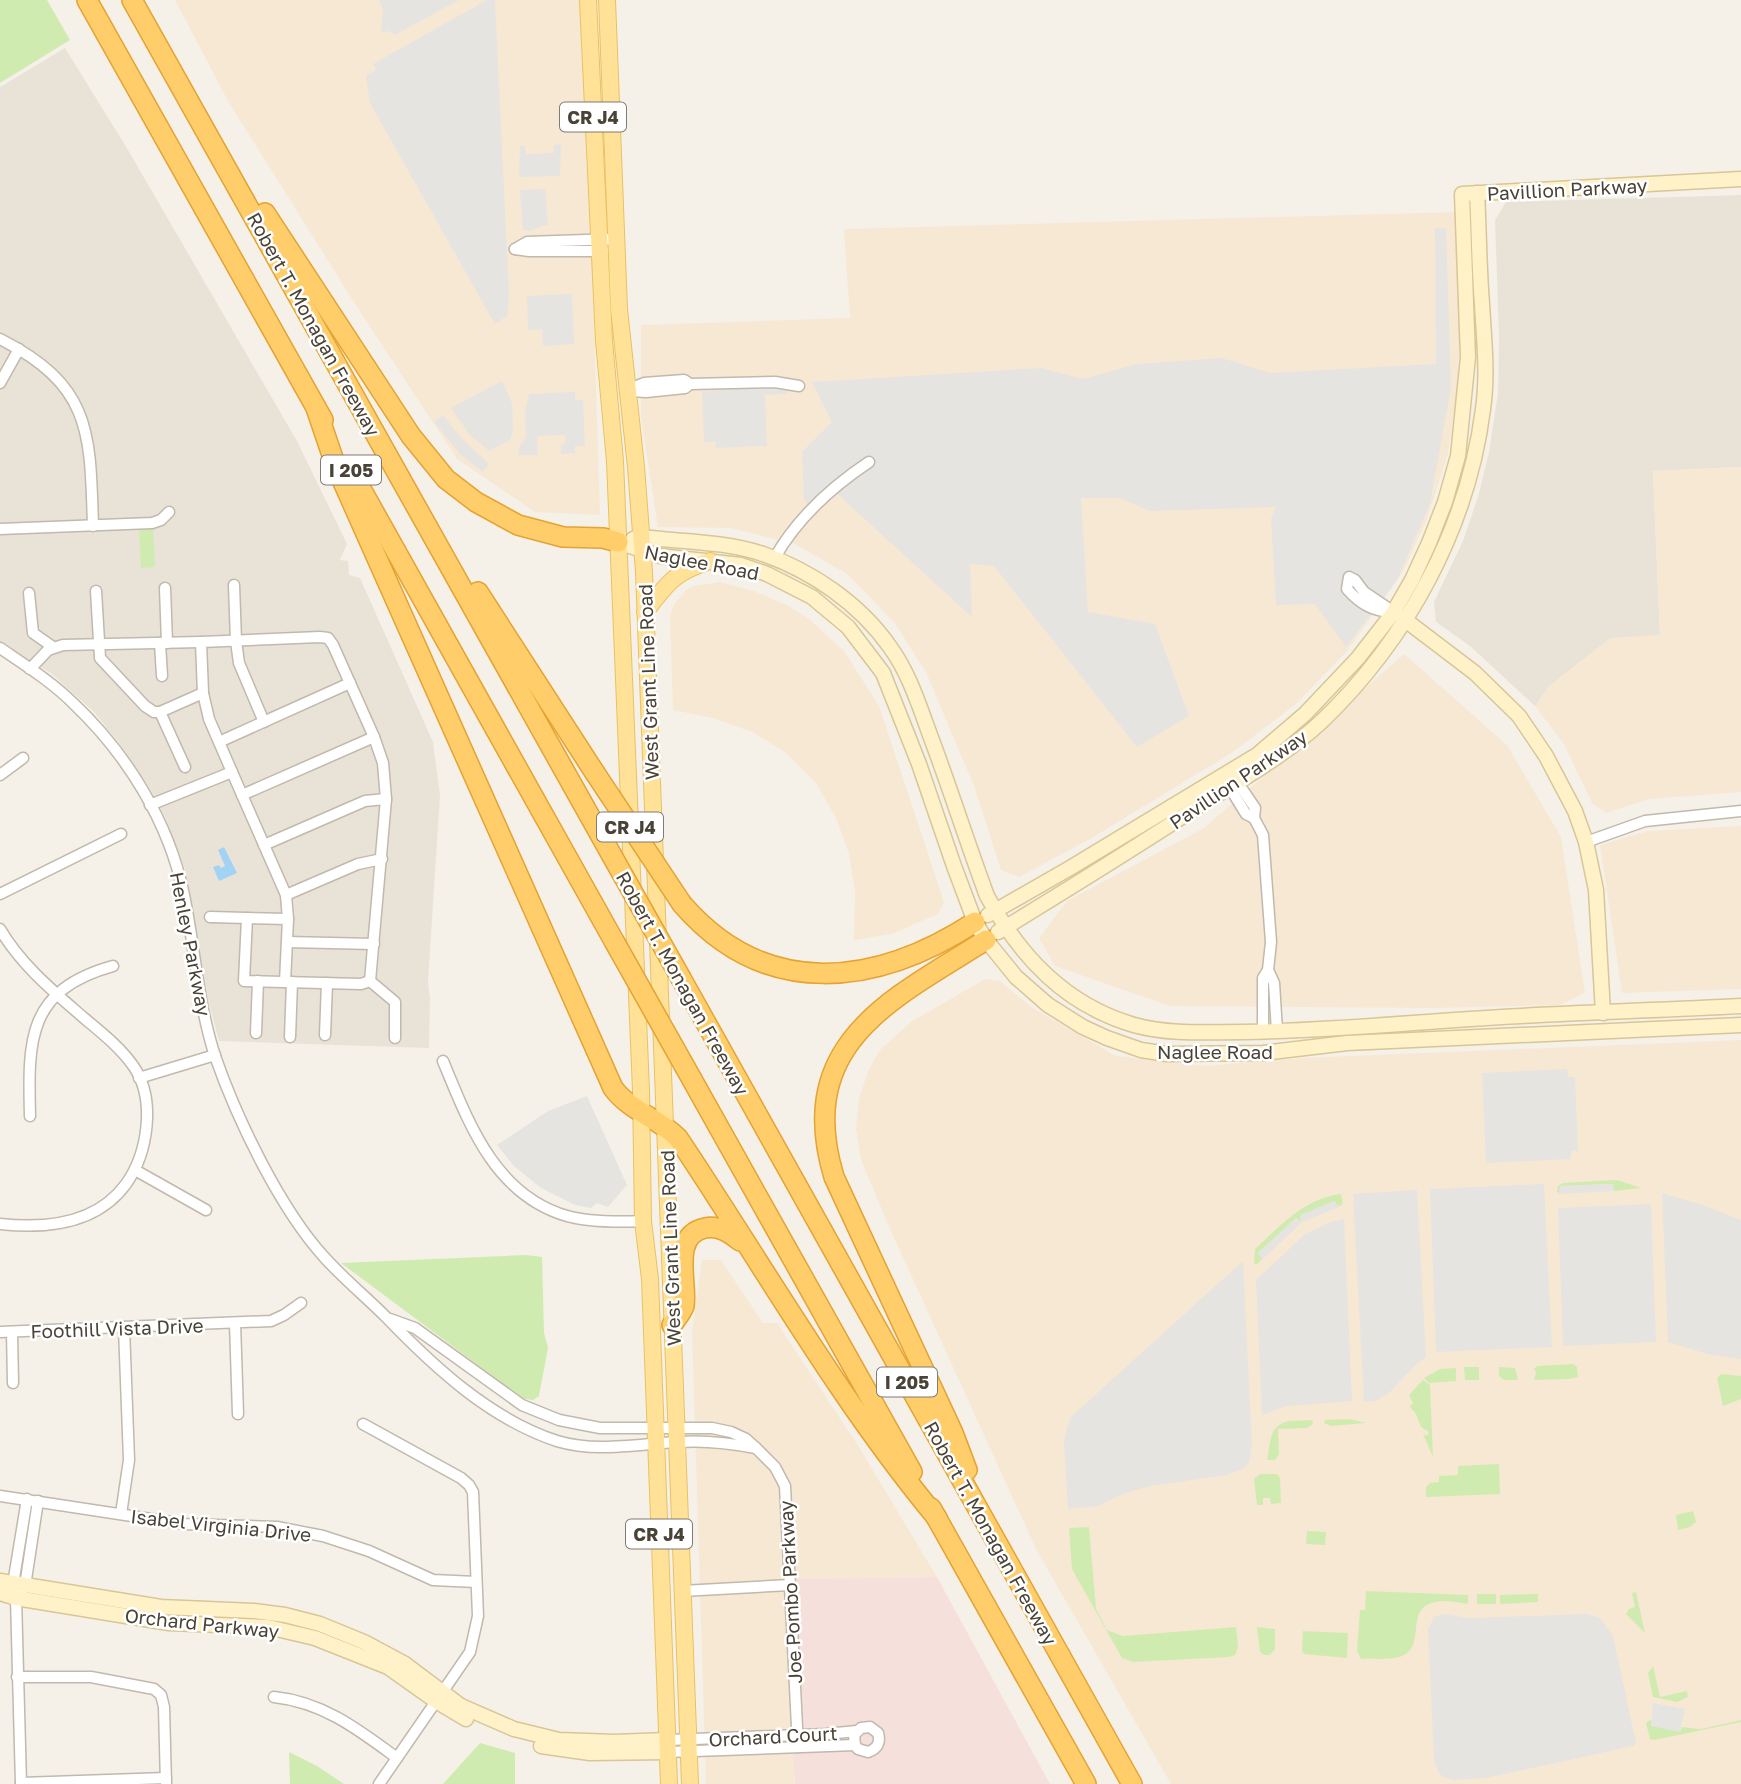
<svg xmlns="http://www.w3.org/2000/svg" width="1741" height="1784" font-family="'Golos Text',sans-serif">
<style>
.residential{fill:#e9e3d7}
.commercial{fill:#f7e8d4}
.medical{fill:#f6e0dc}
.green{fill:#d0ebb0}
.parking{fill:#e6e4e1}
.water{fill:#a3d3f4}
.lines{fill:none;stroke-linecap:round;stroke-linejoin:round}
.street-casing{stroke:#c1b9ab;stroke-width:13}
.secondary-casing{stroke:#d7c697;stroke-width:17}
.primary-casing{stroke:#e9c163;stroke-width:18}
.highway-casing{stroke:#e4a333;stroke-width:22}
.street{stroke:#fff;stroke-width:10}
.secondary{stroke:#fff2c9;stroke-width:14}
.primary{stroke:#ffe298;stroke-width:16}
.highway{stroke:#ffcd6a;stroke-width:19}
.highway-bridge-casing{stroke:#e4a333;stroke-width:22;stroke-linecap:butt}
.highway-bridge{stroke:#ffcd6a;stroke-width:19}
.labels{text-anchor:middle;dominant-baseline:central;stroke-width:5;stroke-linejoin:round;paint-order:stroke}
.shield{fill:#fff;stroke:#807b73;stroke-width:2}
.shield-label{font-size:18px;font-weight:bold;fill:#494237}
.street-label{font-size:19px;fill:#494237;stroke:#fff}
</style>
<rect width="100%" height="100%" fill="#f5f1e9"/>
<g class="residential">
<path d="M65,48L128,150L297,441L347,544L340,560L348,561L349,575L360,578L433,742L440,795L428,982L430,998L429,1048L219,1041L208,999L185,869L165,817L149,787L122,747L95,713L51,673L0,642V87Z"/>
<path d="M1741,195V467L1653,471L1660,635L1549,686L1535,706L1470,646L1436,622L1434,602L1463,541L1478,497L1489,452L1498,393L1499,336L1495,220L1506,202Z"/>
</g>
<g class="commercial">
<path d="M175,0H584L600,515L535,512L457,459L355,304L228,101Z"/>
<path d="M1456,212L1460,333L1457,391L1448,454L1427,519L1403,572L1348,650L1296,704L1233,752L1090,839L1019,877L1001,870L974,786L926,672L894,622L847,574L795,544L731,528L658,527L641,418V325L850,318L844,229Z"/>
<path d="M1741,467V792L1649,799L1606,813L1592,803L1564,744L1535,706L1549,686L1610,638L1660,635L1653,471Z"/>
<path d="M720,582L754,591L789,606L809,619L844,651L879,706L944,902L938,914L892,934L854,940L855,891L849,854L836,818L816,783L785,752L752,732L713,718L673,710L670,617L673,606L686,590L694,586Z"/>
<path d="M1404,654L1507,745L1561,837L1585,993L1560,1005L1433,1008L1170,1006L1055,966L1039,938L1067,901L1204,828Z"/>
<path d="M1741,826V989L1622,993L1600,845L1648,831Z"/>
<path d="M985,979L1000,981L1031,1007L1116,1056L1205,1066L1302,1058L1741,1040V1784H1171L1037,1551L890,1229L861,1160L856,1128L859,1099L868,1071L880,1050L911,1022Z"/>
<path d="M702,1260H721L763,1323H777L857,1444L937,1577L794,1579V1784H706L692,1330Z"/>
</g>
<path class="medical" d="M937,1577L1050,1784H795L793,1751L794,1579Z"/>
<g class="green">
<path d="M0,0H47L70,40L0,83Z"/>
<path d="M153,528L155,567L141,568L139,529Z"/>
<path d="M1617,1180L1641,1188L1614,1191L1612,1184L1561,1186L1560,1193L1557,1192L1558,1186L1563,1183Z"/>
<path d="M1341,1194L1343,1204L1340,1206H1336L1335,1201L1300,1216L1302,1222L1296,1218L1258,1253L1262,1259L1256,1265L1254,1263L1255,1249C1281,1225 1305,1198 1341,1194Z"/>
<path d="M526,1255L542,1257L544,1333L548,1348L539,1396L533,1400L525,1399L510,1389L341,1263Z"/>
<path d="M1573,1364L1577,1367L1578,1377L1569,1379L1534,1380L1536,1373L1534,1369L1537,1366Z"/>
<path d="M1464,1367H1479V1380H1465Z"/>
<path d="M1499,1367L1515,1368L1518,1380H1504L1499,1376Z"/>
<path d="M1456,1368V1381L1429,1383L1424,1378L1440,1369Z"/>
<path d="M1721,1374L1741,1376V1399L1723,1406L1717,1378Z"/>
<path d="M1423,1380L1430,1385L1433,1457L1423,1434L1427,1436L1429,1432L1421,1427L1416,1414L1410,1407L1413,1403L1409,1395Z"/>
<path d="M1349,1419L1366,1423L1331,1426L1324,1423L1325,1420Z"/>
<path d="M1289,1421L1312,1420L1313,1424L1307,1428L1278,1429L1279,1454L1275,1460H1267C1271,1442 1268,1426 1289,1421Z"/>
<path d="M1499,1464L1500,1494L1426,1497V1487L1430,1483L1439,1482V1476L1458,1475V1466Z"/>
<path d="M1260,1474H1277L1280,1478L1281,1503L1271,1504L1270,1498H1263V1505H1257L1254,1479Z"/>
<path d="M1693,1511L1696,1522L1690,1527L1678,1530L1676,1515Z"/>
<path d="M1089,1527L1096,1609L1107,1630L1123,1636L1236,1627L1238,1647L1235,1655L1229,1657L1133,1662L1122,1658L1072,1569L1069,1528Z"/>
<path d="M1307,1531L1326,1532L1325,1545L1306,1544Z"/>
<path d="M1366,1591L1468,1595V1604C1392,1589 1431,1641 1404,1655C1393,1661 1373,1658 1361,1659L1357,1651L1360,1610H1365Z"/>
<path d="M1636,1592L1645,1633L1626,1614L1629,1609L1635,1607L1632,1593Z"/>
<rect x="1477" y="1594" width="19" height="10"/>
<path d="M1538,1594V1602L1500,1604V1595Z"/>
<path d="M1257,1627L1275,1629V1649L1270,1655H1264L1260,1652Z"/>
<path d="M1303,1631L1348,1633L1347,1658L1304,1654L1302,1651Z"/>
<path d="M1653,1666L1660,1697L1687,1691L1688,1697L1677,1702L1653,1697L1648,1673Z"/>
<path d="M1650,1720L1680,1732L1682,1727L1701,1729L1741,1720V1722L1654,1740L1650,1739L1646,1723Z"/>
<path d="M480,1743L515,1753V1784H443Z"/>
<path d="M289,1752L317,1766L344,1784H290Z"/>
</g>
<g class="parking">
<path d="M379,0H459L395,35L389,31L381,33L383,9Z"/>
<path d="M487,0H495L509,295L507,316L495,324L370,103L366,76L376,70L373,64Z"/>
<path d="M561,144L560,176L519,177L520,146H525L526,154L554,153V145Z"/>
<path d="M545,189L548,225L541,226L531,231L523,230L520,190Z"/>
<path d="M1435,228H1446L1451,387L1430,504L1397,580L1346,647L1315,604L1276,605L1271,519L1276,507L1150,511L1120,498H1081L1088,612L1155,624L1189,716L1137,747L994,566L970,564L972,617L833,490L811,508L804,500L802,452L832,422L812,382L1041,368L1083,379L1137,364L1222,358L1270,373L1436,364Z"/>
<path d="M572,294L574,344L543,346L542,329L528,330L527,296Z"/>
<path d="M502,381L512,403L513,431L510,440L489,451L469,434L451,408Z"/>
<path d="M786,387L787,394L765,395L767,446L715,448L716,442H704L702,391Z"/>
<path d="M575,392V400H583L585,446H575V453L561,454V446L566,443L565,435L537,436L538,455H518L519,447L526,437L525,414L529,394Z"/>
<path d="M443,415L461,438L489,464L483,472L461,455L434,422Z"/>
<path d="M1567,1069L1568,1077H1575L1578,1151H1571V1159L1486,1163L1482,1073Z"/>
<path d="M587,1096L627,1185L608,1207L597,1203L591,1208L575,1205L541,1188L514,1166L497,1145L548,1111Z"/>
<path d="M1544,1184L1552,1347L1436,1352L1430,1189Z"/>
<path d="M1613,1184L1614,1191L1559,1194L1560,1186Z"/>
<path d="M1417,1190L1426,1357L1415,1365L1390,1392L1376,1401L1364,1402L1353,1194Z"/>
<path d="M1662,1193L1700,1204L1741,1220V1359L1707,1354L1668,1342Z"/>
<path d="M1334,1201L1339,1207L1302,1222L1262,1260L1258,1253L1296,1218L1302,1222L1300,1215Z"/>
<path d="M1651,1204L1656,1342L1563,1346L1558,1208Z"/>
<path d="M1344,1219L1352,1401L1287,1406L1262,1415L1256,1280L1304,1235L1330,1222Z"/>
<path d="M1243,1261L1252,1446L1249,1463L1242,1469L1227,1475L1151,1486L1125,1493L1098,1506L1068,1509L1064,1442L1067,1427L1072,1416Z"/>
<path d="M1445,1614L1470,1618L1587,1614L1600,1618L1613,1636L1636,1743L1633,1746L1486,1778L1454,1780L1443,1777L1438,1772L1434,1760L1428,1629L1434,1617Z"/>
<path d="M1653,1703L1685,1709L1680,1732L1651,1726Z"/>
</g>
<path class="water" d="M224,847L237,873L219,881L213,867L219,865L221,868L225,866L218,850Z"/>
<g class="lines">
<g class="street-casing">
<g id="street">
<path d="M515,249L527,242L616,239"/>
<path d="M515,249L529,251H603"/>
<path d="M0,339C92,386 90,432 93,526"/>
<path d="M0,383L19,349"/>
<path d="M627,390L644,383L684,380L690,384L775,382L799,386"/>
<path d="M631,391L646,392L685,388L690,384"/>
<path d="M0,529L152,523L161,520L169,512"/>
<path d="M774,559C797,518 830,488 869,462"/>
<path d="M234,585L236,641L239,663L264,722"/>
<path d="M165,588L167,643"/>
<path d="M96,591L100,658L145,706L154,712H160L203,693"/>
<path d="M29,593L33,633L53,647"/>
<path d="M1393,613C1372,610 1361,605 1347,589L1349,577L1355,580L1364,592L1398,615"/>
<path d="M160,643L162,676"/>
<path d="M0,648C25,665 52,682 73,703C127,754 169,822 184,895C195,948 198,1004 215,1056C237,1119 280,1209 325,1258C344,1279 366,1297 386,1317C434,1367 490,1419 557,1441C596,1453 638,1444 678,1442C704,1440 730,1443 756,1448"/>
<path d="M30,669L48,650L63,645L201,642"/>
<path d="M160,712L185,767"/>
<path d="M219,742L350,683"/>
<path d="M232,772L209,719L203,693L201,642L320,637L328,638L333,645L374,737L383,763L386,799L370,981"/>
<path d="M0,775L23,758"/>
<path d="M1238,783L1255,808L1254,818L1263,835L1271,942L1268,970L1263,978V1031"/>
<path d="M1230,788L1246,814L1254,818"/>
<path d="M242,795L374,737"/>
<path d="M150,805L232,772L286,895L288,919"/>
<path d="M1586,842L1645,821L1741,811"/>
<path d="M264,845L365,801L386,799"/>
<path d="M0,894L121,834"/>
<path d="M286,895L358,864L382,859"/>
<path d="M210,917L288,919L285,982"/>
<path d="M247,918L244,981L361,984L370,981"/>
<path d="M0,929C21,965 54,992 84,1018C102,1033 121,1048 134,1067C156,1100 148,1153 126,1184C97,1224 46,1229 0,1224"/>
<path d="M287,942L374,944"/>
<path d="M1268,970L1274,983L1277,1031"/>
<path d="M370,981L395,1002V1038"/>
<path d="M256,1033L258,981"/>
<path d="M325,1035L327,983"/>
<path d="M290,1037L292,982"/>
<path d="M443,1061C469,1124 495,1195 567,1216C588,1222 620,1222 643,1221"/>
<path d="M139,1078L215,1055"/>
<path d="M30,1116C28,1040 27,990 113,966"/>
<path d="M135,1170L206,1210"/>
<path d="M390,1319L415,1328L522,1405L559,1420L600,1428H712L731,1432L746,1439L756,1448L775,1467L785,1486L798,1747"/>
<path d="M235,1323L238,1414"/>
<path d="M0,1332L271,1321L284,1315L301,1303"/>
<path d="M12,1332L13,1383"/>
<path d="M363,1424L461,1478L469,1485L473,1492L478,1616L470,1652L379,1784"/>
<path d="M0,1496L184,1524L277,1527L323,1536L369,1551L433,1580L476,1582"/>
<path d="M121,1514L129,1460L124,1328"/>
<path d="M22,1590L25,1586L38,1501"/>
<path d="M682,1591L790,1585"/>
<path d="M17,1677H91L154,1689L161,1695L164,1707L166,1784"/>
<path d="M274,1697C323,1702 359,1730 397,1758"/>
<path d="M668,1740L826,1734L857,1731"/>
<path d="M668,1752L855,1745L858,1749L868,1752C877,1749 881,1743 878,1733L870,1727L861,1728L854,1735L855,1745"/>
<path d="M21,1783L166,1778"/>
<path d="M21,1784L16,1598L13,1584L27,1499"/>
</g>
</g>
<g class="secondary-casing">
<g id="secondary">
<path d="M633,539L641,537C681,542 724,541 763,554C812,571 860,604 890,647C909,673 919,705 930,735C950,788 967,842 987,896C1020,956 1065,1005 1134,1025C1170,1035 1207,1032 1244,1032C1315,1031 1385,1025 1455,1020C1550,1013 1646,1011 1741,1006"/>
<path d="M618,542L660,556L741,565L767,574L812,597L848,627L883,673L919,764L954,866L975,922L986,940L1016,977L1048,1005L1083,1027L1107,1038L1141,1050L1167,1054L1263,1053L1347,1043L1741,1025"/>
<path d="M1404,619L1475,673L1519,716L1546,756L1575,811L1586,842L1596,890L1603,1013"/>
<path d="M988,915L1070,868L1257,755L1305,714L1358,658L1393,613L1412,580L1429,543L1445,502L1458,456L1468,357L1462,194L1741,179"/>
<path d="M998,932C1063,892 1127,853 1191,811C1235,783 1282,758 1321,722C1407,640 1468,528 1483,409C1488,374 1484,339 1482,304C1479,267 1479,230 1477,193"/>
<path d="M0,1581L161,1607L254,1611L285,1615L320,1624L364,1642L405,1664L461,1706L514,1729L559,1740L614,1742L668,1740"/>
<path d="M0,1593L16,1598L169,1623L268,1627L315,1638L388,1667L436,1701L466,1719"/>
<path d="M541,1746L590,1753L668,1752"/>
</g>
</g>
<g class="primary-casing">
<g id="primary">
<path d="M588,0L604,341L615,461L641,1091L643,1221L650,1279L669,1784"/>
<path d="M607,0L619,309L636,467L644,572L690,1784"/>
<path d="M645,612C668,583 673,573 710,561"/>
</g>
</g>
<g class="highway-casing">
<g id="highway">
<path d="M87,0L323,420"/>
<path d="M132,0L611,854"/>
<path d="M265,213L411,436L446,479L476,502L518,525L563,537L603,538L618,542"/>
<path d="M317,411L335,464L613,1088C630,1111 658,1118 678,1138C763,1265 839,1400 937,1518"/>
<path d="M351,471L614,941"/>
<path d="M478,592L595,773"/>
<path d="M682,904C766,1001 877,986 975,922"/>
<path d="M682,980L1132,1784"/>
<path d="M685,1067L912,1472"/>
<path d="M672,1325C676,1319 682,1312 684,1306C688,1284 670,1235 705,1228C719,1225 730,1233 740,1241"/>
<path d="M967,1470L953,1433L834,1177C794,1044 890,1000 986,940"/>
<path d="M931,1508L1086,1784"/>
</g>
</g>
<use href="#street" class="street"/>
<use href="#secondary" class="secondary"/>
<use href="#primary" class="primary"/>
<use href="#highway" class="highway"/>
<g class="highway-bridge-casing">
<g id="highway-bridge">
<path d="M595,773L682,904"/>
<path d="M611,854L682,980"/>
<path d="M614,941L685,1067"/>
</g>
</g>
<use href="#highway-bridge" class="highway-bridge"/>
</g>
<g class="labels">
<g class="shield">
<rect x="560" y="102.5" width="66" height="29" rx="5"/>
<rect x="321" y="455.5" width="60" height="29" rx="5"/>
<rect x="597" y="812.5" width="66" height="29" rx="5"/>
<rect x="877" y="1367.5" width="60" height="29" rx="5"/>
<rect x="626" y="1519.5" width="66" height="29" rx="5"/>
</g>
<g class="shield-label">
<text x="593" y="117">CR J4</text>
<text x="351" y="470">I 205</text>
<text x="630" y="827">CR J4</text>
<text x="907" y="1382">I 205</text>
<text x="659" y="1534">CR J4</text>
</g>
<g class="street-label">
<text transform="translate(1567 189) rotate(-3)">Pavillion Parkway</text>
<text transform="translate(314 324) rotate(61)">Robert T. Monagan Freeway</text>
<text transform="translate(702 562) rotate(11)">Naglee Road</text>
<text transform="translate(648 682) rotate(-92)">West Grant Line Road</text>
<text transform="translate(1238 779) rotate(-34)">Pavillion Parkway</text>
<text transform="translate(191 944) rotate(79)">Henley Parkway</text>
<text transform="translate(683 983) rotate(61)">Robert T. Monagan Freeway</text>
<text x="1215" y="1051">Naglee Road</text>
<text transform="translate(670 1248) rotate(-92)">West Grant Line Road</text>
<text transform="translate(117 1328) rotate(-2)">Foothill Vista Drive</text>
<text transform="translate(221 1525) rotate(6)">Isabel Virginia Drive</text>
<text transform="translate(991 1533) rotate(61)">Robert T. Monagan Freeway</text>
<text transform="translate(790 1592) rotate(-93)">Joe Pombo Parkway</text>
<text transform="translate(202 1623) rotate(6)">Orchard Parkway</text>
<text transform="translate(773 1736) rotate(-3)">Orchard Court</text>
</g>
</g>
</svg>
